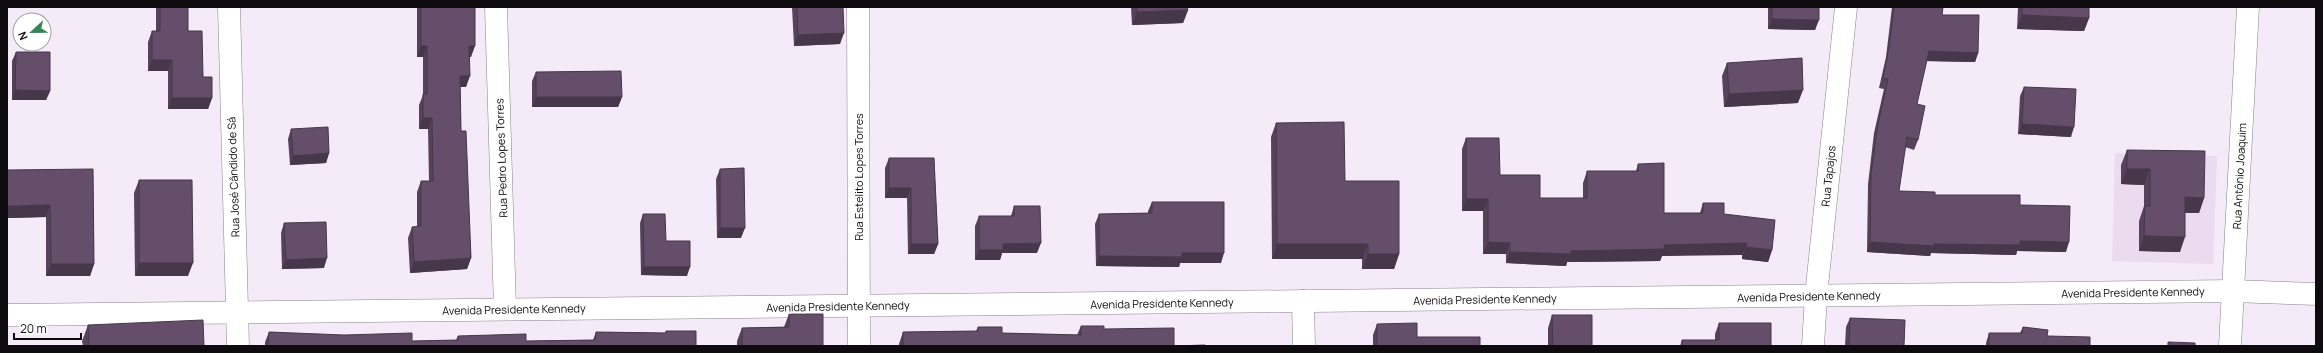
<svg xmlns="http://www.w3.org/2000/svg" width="2323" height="353" font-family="Manrope,sans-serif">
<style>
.built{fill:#eadbee}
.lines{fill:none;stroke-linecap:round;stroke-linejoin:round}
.minor-casing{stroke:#8b818d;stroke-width:23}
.minor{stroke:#fff;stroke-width:22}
.wall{fill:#56435b}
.shaded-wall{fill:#46374a}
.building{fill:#644e6a;stroke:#46374a}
.labels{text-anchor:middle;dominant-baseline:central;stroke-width:4;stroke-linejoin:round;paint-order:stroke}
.street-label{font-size:11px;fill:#0e0b0f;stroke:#fff}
</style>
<rect width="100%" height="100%" fill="#f5eaf8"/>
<path class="built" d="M2115,153L2217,156L2213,264L2112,261Z"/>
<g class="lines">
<g class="minor-casing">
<g id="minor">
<path d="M229,7L238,346"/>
<path d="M496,7L505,309"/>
<path d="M858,7L859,346"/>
<path d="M1303,301L1304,346"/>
<path d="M7,315L2233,291L2316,294"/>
<path d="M1813,346L1816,296L1846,7"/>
<path d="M2230,346L2248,7"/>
</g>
</g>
<use href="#minor" class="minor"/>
</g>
<g class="wall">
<path d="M156,7H188V31L203,77L212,98L208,109H168V71H148V42L152,31H156Z"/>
<path d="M417,7H475L471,57H470L466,87H460L461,131L471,258L467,269L410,273L408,238L412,227H417V192L421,181H429L428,129H419V105L423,95V57H417Z"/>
<path d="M792,7H843L840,44L794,46Z"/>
<path d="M1131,7H1187L1188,10L1183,23L1132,25Z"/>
<path d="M1768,7H1819L1815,30L1768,29Z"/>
<path d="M1892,7H1943L1942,15L1978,53L1975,62L1926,61L1917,104L1918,140L1914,150L1905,147L1899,191L2020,205L2066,252L2017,251L2016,255L1931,253L1930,256L1867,252L1868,184L1874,133L1884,89L1879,88L1886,57Z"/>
<path d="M2018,7H2089V18L2084,31L2017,29Z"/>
<path d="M16,52L50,91L46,100H12V61Z"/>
<path d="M1727,63L1798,103L1724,107L1722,76Z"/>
<path d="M536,72L622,97L618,107H532V81Z"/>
<path d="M2024,87L2071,137L2018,134L2020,96Z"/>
<path d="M1276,123L1345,181L1399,254L1394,269H1362V259H1272L1271,137Z"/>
<path d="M291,129L329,153L326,163L290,165L288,139Z"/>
<path d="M1466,138L1500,175L1540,198H1583V183L1587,171H1636L1638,164L1664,213H1700L1703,203L1724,214L1772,250L1768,262L1742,259V255H1686L1662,256L1660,261L1567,262L1566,266L1506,263V254H1483V211H1462V149Z"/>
<path d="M2127,150L2204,198L2199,213H2185L2180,252L2139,251V221L2144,206V185L2121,184V165Z"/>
<path d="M889,158H934L938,244L934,254H908L907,198H885V168Z"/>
<path d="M93,169L94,264L90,276H46V217L7,218Z"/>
<path d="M720,169L741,238H717L716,179Z"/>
<path d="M139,180L188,276H135L134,193Z"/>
<path d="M1152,202L1221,263H1180L1179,267L1096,266L1095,224L1099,214L1148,213V211Z"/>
<path d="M1014,206L1037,253H1002L1000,260H975V226L979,216H1011Z"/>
<path d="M643,214L666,241L687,276L641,275L640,223Z"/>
<path d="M284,223L324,268L282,269L281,233Z"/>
<path d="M789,314L823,346H737V341L742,328L784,327Z"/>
<path d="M1552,315L1592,346H1548V328Z"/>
<path d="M1850,318L1904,346H1845L1846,327Z"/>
<path d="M1719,323L1771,346H1680L1682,340H1715V334Z"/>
<path d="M1377,324L1417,337L1480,346H1373V335Z"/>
<path d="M88,325L204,346H83L82,341Z"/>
<path d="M1081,326L1104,329L1174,346H1205H899V344L903,332L976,331L978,327L1002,333L1077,335Z"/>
<path d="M2023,327L2047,336L2090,346H1986V343L1989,333H2020Z"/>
<path d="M666,331L696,346H265V342L269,332L412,341L456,340L458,336L526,341L593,340L596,332L665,333Z"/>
</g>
<g class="shaded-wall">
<path d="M84,7H108V8H83Z"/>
<path d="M1188,10L1183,23L1132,25L1137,12Z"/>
<path d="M2022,15L2089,18L2084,31L2017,29Z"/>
<path d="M1772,19L1819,20L1815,30L1768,29Z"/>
<path d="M844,33L840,44L794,46L798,35Z"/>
<path d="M421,46H427L423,57H417Z"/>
<path d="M469,46H475L471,57H465Z"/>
<path d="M1929,51L1978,53L1975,62L1925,61Z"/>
<path d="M152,60H172L168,71H148Z"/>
<path d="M460,76H470L466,87H456Z"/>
<path d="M15,90L50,91L46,100H12Z"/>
<path d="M1803,90L1798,103L1724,107L1729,94Z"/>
<path d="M536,97H622L618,107H532Z"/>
<path d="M172,98H212L208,109H168Z"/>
<path d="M423,118H432L428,129H419Z"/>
<path d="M2022,124L2074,127L2071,137L2018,134Z"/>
<path d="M329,153L326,163L290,165L293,156Z"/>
<path d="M2127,169H2150L2144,185L2121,184Z"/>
<path d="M889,188H911L907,198H885Z"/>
<path d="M2185,197L2204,198L2199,213L2180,212Z"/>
<path d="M1466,199H1488L1483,211H1462Z"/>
<path d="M50,205L46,217L7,218V206Z"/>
<path d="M720,228H745L741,238H717Z"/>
<path d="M2144,236L2185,237L2180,252L2139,251Z"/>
<path d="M2020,241L2069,242L2066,252L2017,251L2016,255L1931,253L1930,256L1867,252L1870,242L1934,244Z"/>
<path d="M1488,242L1510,243L1506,254H1483Z"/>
<path d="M1041,243L1037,253H1002L1000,260H975L979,250L1003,244Z"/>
<path d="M1747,243L1742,255L1662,256L1660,261L1567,262L1566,266L1506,263L1510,252L1664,245Z"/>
<path d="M911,244H938L934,254H908Z"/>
<path d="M1277,244H1368L1362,259H1272Z"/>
<path d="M1746,247L1772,250L1768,262L1742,259Z"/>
<path d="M1182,253H1224L1221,263H1180L1179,267L1096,266L1099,256Z"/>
<path d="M1368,254H1399L1394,269H1362Z"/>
<path d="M327,258L324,268L282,269L286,260Z"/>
<path d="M471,258L467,269L410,273L414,262Z"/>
<path d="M139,263H193L188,276H135Z"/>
<path d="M51,264H94L90,276H46Z"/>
<path d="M644,267H690L687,276L641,275Z"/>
</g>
<g class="building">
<path d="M160,7H188V31H202L203,77H212V98H172V60H152V31H160Z"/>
<path d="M421,7H475V46H469L470,76H460L461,131H466L471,258L414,262L412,227L421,226V181H433L432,118H423V94H427V46H421Z"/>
<path d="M797,7H843L844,33L798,35Z"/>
<path d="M1137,7H1187L1188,10L1137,12Z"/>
<path d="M1772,7H1819V20L1772,19Z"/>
<path d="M1894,7H1943L1942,15H1979L1978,53L1929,51L1917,104L1925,106L1918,140L1907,137L1899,191L1935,192V195H2020V205L2070,206L2069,242L2020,241V245L1934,244V246L1870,242L1871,174L1878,124L1888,79L1883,78L1889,47Z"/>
<path d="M2022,7H2089V18L2022,15Z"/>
<path d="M16,52H50V91L15,90Z"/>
<path d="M1802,58L1803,90L1729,94L1727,63Z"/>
<path d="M621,71L622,97H536V72Z"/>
<path d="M2024,87L2076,89L2074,127L2022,124Z"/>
<path d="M1344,122L1345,181H1399V254H1368V244H1277L1276,123Z"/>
<path d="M328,127L329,153L293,156L291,129Z"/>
<path d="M1466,138H1499L1500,175H1540V198H1587V171H1638V164L1664,163V213H1703V203H1724V214L1775,220L1772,250L1746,247L1747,243L1664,245L1665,249L1571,251V254L1510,252V243L1488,242V199H1466Z"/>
<path d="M2127,150L2205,151L2204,198L2185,197V237L2144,236L2145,206H2150V169H2127Z"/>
<path d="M889,158H934L938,244H911V188H889Z"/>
<path d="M744,168L745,228H720V169Z"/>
<path d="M93,169L94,264H51L50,205L7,206V170Z"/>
<path d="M139,180H192L193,263H139Z"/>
<path d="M1152,202H1224V253H1182V257L1099,256V214L1152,213Z"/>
<path d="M1014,206H1040L1041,243L1003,244V250H979V216H1014Z"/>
<path d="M643,214H665L666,241H690V267H644Z"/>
<path d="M326,222L327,258L286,260L284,223Z"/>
<path d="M789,314H823V346H742V328L789,327Z"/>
<path d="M1552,315H1592V346H1553Z"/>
<path d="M1850,318L1905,320L1904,346H1849Z"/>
<path d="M203,320L204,346H89L88,325Z"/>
<path d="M1417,323V337H1480V346H1377V324Z"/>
<path d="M1719,323H1771V346H1682V340H1719Z"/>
<path d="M1081,326H1104V329L1174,328V346L1205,345V346H903V332L978,331V327H1002V333L1081,335Z"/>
<path d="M2023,327L2048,330L2047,336L2090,337V346H1989V333H2022Z"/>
<path d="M666,331H696V346H268L269,332L344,335L412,333V341L458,340V336L526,334V341L595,340L596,332L666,333Z"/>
<path d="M2168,342L2195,343V346H2168Z"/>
</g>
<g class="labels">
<g class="street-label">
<text transform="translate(501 158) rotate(-92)">Rua Pedro Lopes Torres</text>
<text transform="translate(1828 176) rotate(-84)">Rua Tapajos</text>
<text transform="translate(2239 176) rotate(-87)">Rua Antônio Joaquim</text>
<text transform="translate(233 177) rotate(-92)">Rua José Cândido de Sá</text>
<text transform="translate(858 177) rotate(-90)">Rua Estelito Lopes Torres</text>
<text transform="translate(2133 292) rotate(-1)">Avenida Presidente Kennedy</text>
<text transform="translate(1809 296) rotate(-1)">Avenida Presidente Kennedy</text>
<text transform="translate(1485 299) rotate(-1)">Avenida Presidente Kennedy</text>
<text transform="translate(1162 303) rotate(-1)">Avenida Presidente Kennedy</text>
<text transform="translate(838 306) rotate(-1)">Avenida Presidente Kennedy</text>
<text transform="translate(514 309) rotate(-1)">Avenida Presidente Kennedy</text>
</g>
</g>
<rect width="2323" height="353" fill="none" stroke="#0e0b0f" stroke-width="16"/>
<g transform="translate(32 32) rotate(248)"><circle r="19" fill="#ffffff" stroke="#9f9d9f"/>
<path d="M0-3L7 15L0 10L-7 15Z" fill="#378454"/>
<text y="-6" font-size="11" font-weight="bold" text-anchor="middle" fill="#0e0b0f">N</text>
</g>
<path d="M14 333v6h67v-6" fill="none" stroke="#0e0b0f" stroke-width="2"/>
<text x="20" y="333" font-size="12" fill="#0e0b0f" stroke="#ffffff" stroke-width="3" paint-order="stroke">20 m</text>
</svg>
